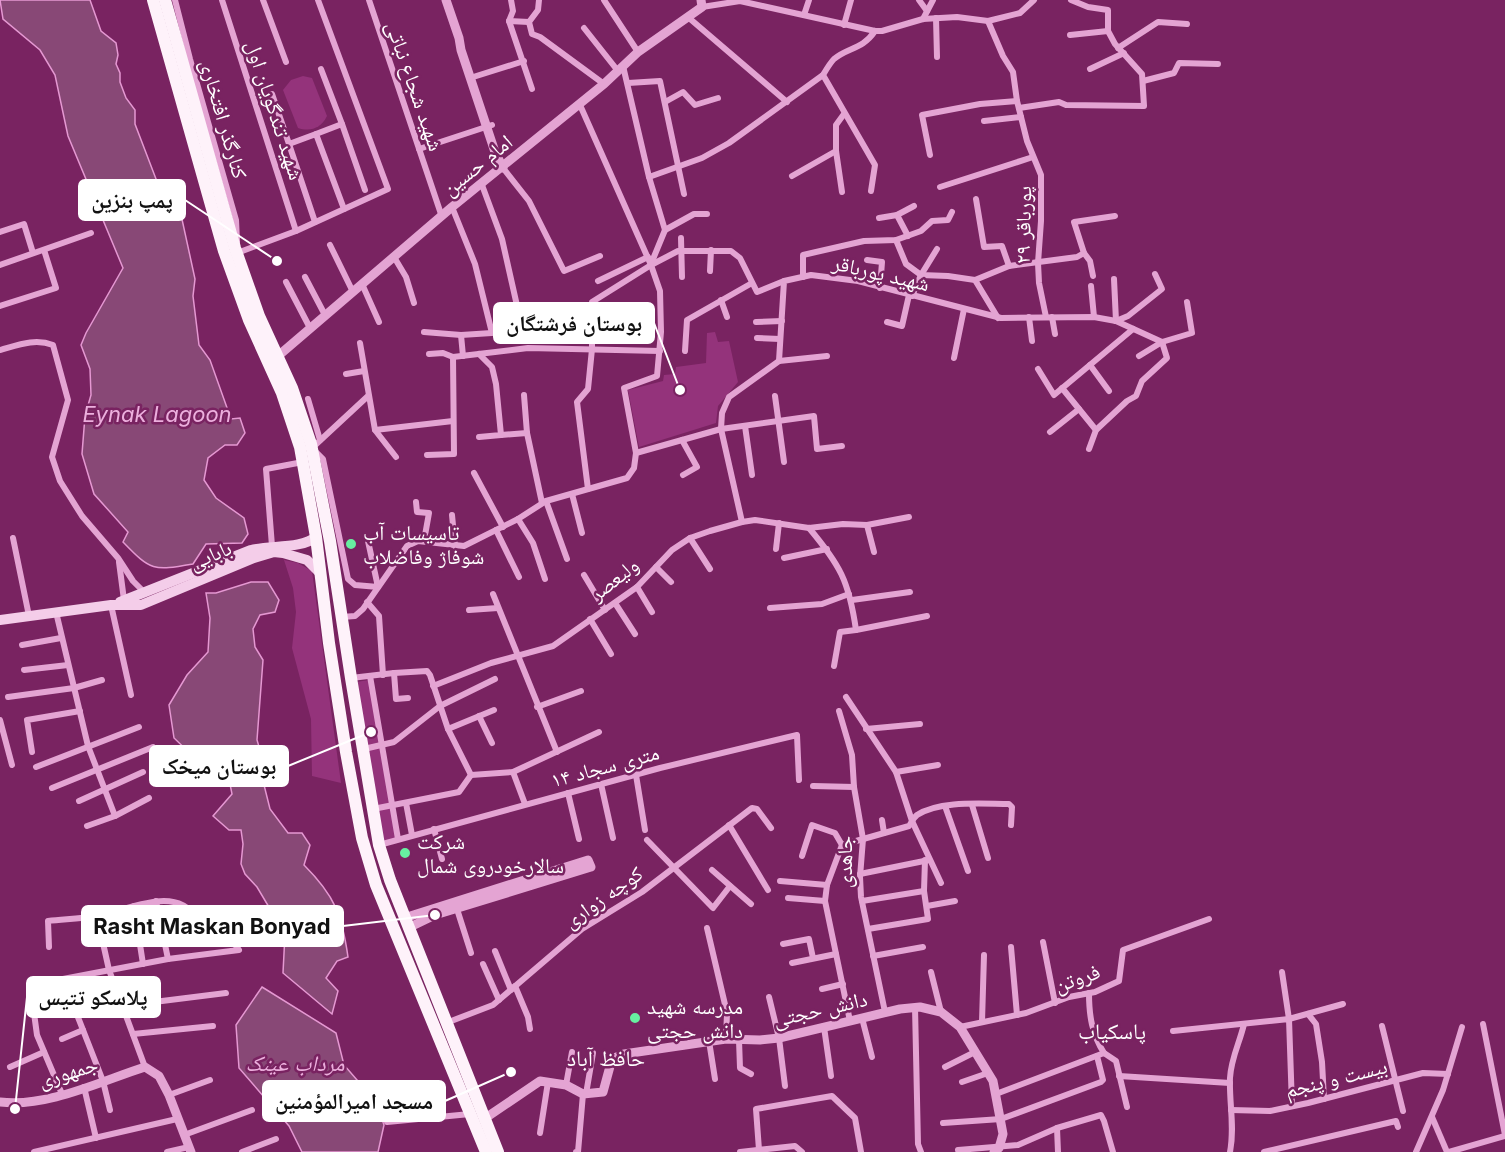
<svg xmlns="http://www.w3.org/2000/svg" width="1505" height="1152" font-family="Inter,'Noto Naskh Arabic',sans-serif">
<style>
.green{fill:#94337b}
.water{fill:#884876;stroke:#e598d2;stroke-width:1.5}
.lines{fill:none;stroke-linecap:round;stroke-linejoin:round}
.minor{stroke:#e4a4d3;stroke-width:6}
.tertiary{stroke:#e4a4d3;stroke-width:9}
.secondary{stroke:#f4cde9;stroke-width:10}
.trunk{stroke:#fef2fa;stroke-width:12}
.poi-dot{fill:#67efa1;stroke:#792361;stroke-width:2}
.labels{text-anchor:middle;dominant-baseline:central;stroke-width:5;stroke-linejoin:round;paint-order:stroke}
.street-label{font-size:21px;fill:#fff;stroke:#792361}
.poi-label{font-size:21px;fill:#fff;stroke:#792361;text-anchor:start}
.water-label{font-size:22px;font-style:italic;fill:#ecafdd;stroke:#792361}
.neighbourhood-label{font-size:22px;fill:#fff;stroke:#792361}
.leader{fill:none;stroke:#fff;stroke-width:2}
.callout-dot{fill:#fff;stroke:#792361;stroke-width:2}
.callout{fill:#fff;stroke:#fff;stroke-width:2}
.callout-label{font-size:22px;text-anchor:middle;font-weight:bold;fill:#111}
</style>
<rect width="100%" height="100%" fill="#792361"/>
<g class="green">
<path d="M303,76L312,78L327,116C321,128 311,132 298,128L283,90L291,80Z"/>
<path d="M715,332L718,342L729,341L738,382L718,406L716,423L639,447L628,390L663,381L664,375L675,374L676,367L706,363L707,333Z"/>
<path d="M284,560L298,563L312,571L341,783L312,776L311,719L292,648L296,612L293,588Z"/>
<path d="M369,680L398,839L381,843L356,682Z"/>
</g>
<g class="water">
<path d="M0,0H90L101,31L116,43L118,55L116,64L120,73V82L126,98L135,110V124L156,179L180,210L195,279L193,296L199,345L210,360L231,419L240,418L245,433L237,445H225L208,458L204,480L216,498L244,518L248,534L242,543L206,544L193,564C153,571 151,571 123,542L128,532L94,494L82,454L85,416L91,395L90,369L81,345L86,333L123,268L68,136L55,75L40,50L3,19Z"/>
<path d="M251,582H268L279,600L275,612L260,615L253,629L255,647L263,660L257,740L263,760L262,777L270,809L288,833H302L310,845L304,865C335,896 342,915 348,957L337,961L326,978L338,991L332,1014L283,973L285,934L257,887L245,874L241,864L243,844L241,830H229L213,816L232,794L227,769L197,760L174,738L169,705L187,675L208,652L210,618L206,593H216Z"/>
<path d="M262,987L336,1033L344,1065L376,1102L384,1125L378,1152H302L289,1126L239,1068L236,1025Z"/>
</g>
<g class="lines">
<g class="minor">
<path d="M175,0L190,59L236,220L237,242"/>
<path d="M222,0L296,231"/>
<path d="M263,0L286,62"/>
<path d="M369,0L442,217"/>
<path d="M511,0L513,11L509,21L532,89"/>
<path d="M539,0L538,10L529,22L532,34L540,37L604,84"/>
<path d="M604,0L638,52"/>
<path d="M919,0L927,11"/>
<path d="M702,7L740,1L875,31H882L923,19L957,17L988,21L1020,13L1034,0"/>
<path d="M804,15L809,0"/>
<path d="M689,18L787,102"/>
<path d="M936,18L937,57"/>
<path d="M923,19L933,0"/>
<path d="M509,21L529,22"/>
<path d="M988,21L1003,56L1013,72L1017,101L1027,141L1041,175V221L1038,263L1039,283L1046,317"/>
<path d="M844,25L851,0"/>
<path d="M584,28L618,71"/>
<path d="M1070,35L1108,31"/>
<path d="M1118,48L1158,22L1187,24"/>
<path d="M623,66L649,177L665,230"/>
<path d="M321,69L342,124"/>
<path d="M1090,69L1124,53"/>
<path d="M470,78L524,61"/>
<path d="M1143,81L1174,73L1179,63L1218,64"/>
<path d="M628,83L660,81L684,194"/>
<path d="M272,94L289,144L316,134L344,209"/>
<path d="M665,102L683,92L695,105L718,98"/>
<path d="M580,105L651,265L660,291L661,332L657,376L624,388L636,453"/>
<path d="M1019,108L1059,102L1066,105L1144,106L1142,74L1115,44L1108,31V10L1088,7L1071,0"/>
<path d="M984,121L1021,117"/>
<path d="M316,134L342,124L365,190"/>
<path d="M289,144L315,222"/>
<path d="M419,149L492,125"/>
<path d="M930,155L922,115L980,104L1017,101"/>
<path d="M503,168L529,201L564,271L600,256"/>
<path d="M792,176L836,151"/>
<path d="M649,177L702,158L729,143L823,75"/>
<path d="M482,185L502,239L520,319"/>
<path d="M940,187L1033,157"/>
<path d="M871,191L875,165L823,75C826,70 830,63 834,59C848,47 862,50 875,31"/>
<path d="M842,192L836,151V125L844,114"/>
<path d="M976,199L984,247L1002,246L1009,266"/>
<path d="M897,215L908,236"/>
<path d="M879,218L897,215L914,206"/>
<path d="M0,232L24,224L33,253"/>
<path d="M681,238L682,277"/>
<path d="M896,240L906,264L921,275L948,276L975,280L998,318"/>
<path d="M330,245L353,292"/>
<path d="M237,253L296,231L388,189L318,0"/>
<path d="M394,257L406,277L414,303"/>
<path d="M867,260L882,262L880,288"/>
<path d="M651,264L665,230L694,214H707"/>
<path d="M0,265L91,233"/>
<path d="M710,271L711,250"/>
<path d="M1093,276L1090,261L1084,253L1074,222L1115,216"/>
<path d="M305,277L325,315"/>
<path d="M803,277V255L864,241L896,240L921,231L932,221L948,220L952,212"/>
<path d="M1114,279L1116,321"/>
<path d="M975,280L1009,266L1077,257L1084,253"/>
<path d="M598,281L648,257"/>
<path d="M286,282L310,328"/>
<path d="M362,284L379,322"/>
<path d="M1091,286L1094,317"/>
<path d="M912,296L921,275L937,249"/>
<path d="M721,300L727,317"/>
<path d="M0,306L56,288L44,250"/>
<path d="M1029,317L1032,341"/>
<path d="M1052,317L1055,334"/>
<path d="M1116,321L1128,316L1162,289L1155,274"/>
<path d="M756,322L782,321"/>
<path d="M887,322L902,326L909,295"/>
<path d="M424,332L461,335L492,333L475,264L452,207"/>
<path d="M461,335L463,356"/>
<path d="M757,338L780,339"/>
<path d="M360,343L375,430L396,457"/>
<path d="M0,350C18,345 35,338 53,345L68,400L52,457L60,481L82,516L118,558L133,581L145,593"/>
<path d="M685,351L687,320L752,283"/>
<path d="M429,354L443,353L453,357L528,348L660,351"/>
<path d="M1139,356L1162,342L1192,333L1187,302"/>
<path d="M954,358L964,309"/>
<path d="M779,361L827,356"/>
<path d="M1090,365L1109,391"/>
<path d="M1038,369L1054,395L1133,329"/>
<path d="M346,374L364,371"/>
<path d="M1062,388L1096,430"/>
<path d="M524,395L527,433L542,503"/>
<path d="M368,396L312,448L323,459L348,579L355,585L378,587L368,541"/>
<path d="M775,396L784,462"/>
<path d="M308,399L320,440"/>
<path d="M745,426L752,475"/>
<path d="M375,430L453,421"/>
<path d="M1050,432L1079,409"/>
<path d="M501,435L527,433"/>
<path d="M479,437L501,435L496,384L492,367L479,354"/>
<path d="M682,440L697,467L683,475"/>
<path d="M1089,449L1096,430L1127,401L1136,396L1142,381L1167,358L1162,342"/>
<path d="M427,455L454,454L453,357"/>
<path d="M474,473L503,527"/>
<path d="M588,489L577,402L588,389L592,349V302L651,265L678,251H731L740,258L757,292L784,281"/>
<path d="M572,494L582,533"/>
<path d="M546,501L567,559"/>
<path d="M416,502L417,512L429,513L424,541"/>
<path d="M452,515L455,546"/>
<path d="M518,519L533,543L545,579"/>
<path d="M742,522L721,429L722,413L729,397L779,361L784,281L811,275L858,281L1001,318L1094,317L1116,321L1162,342"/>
<path d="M867,525L874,552"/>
<path d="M809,528C840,565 849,581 856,630L840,632L834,666"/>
<path d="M496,530L519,577"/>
<path d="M13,538L29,616"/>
<path d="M690,538L710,569"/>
<path d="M272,546L266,469L303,462"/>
<path d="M776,549L779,523"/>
<path d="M784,558L827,549"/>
<path d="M119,562L124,600"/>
<path d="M656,567L671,582"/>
<path d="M584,575L605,610"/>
<path d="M637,587L652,612"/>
<path d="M493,594L557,752"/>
<path d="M852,600L910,592"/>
<path d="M367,602L379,616L383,675"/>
<path d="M615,603L635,634"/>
<path d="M111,605L131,695"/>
<path d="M770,608L822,604L849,594"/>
<path d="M469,610L498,608"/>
<path d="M56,612L88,746L115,816"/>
<path d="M342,617L355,616L363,609L407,546L418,541L464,546L518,519L546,501L627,478L634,468L636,453L721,429L814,416L817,449L842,446"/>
<path d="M590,619L611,654"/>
<path d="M856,630L927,616"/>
<path d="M22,645L61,638"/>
<path d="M24,670L68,665"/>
<path d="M394,673L396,699L408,698"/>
<path d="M370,676L398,839"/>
<path d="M351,678L394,673L427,671L430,675L448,729L471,775"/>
<path d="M433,686L491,663L553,646L637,587L672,550L690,538L710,531L742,522L755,520L809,528L843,524L867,525L909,517"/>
<path d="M8,697L74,688L102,680"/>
<path d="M846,697L896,772L912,821L941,883"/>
<path d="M537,707L581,691"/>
<path d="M839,711L852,755L854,787L863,839L860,877L861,897L885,1012"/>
<path d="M479,716L492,743"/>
<path d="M0,720L12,765"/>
<path d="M448,729L494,710"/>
<path d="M866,729L920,724"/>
<path d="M364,749L394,742L440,706L495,679"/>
<path d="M32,752L27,720L80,711"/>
<path d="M36,767L139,727"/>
<path d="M513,772L525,804"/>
<path d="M896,772L938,765"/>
<path d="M471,775L513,772L599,732"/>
<path d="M636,775L645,830"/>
<path d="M601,784L613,838"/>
<path d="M813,786L854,787"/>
<path d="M52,788L153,747"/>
<path d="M568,793L579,839"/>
<path d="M79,801L143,772"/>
<path d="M406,803L412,835"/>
<path d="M972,805L988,858"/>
<path d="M945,806L968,871"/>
<path d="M373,809L459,792L471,775"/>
<path d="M882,820L884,833"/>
<path d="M729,825L768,890"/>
<path d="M87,826L115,816L149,798"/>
<path d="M434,829L442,859"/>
<path d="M647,840L713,908L730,886"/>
<path d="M379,845L660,768L797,735L799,780"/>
<path d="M802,856L812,825L835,833L842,845"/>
<path d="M712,870L751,904"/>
<path d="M860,874L929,860"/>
<path d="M780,881L827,885"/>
<path d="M788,898L825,901"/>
<path d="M156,901L168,959"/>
<path d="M862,901L924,891"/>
<path d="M134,906L143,964"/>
<path d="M456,906L471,953"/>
<path d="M927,906L955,901"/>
<path d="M97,916L109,970L145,1067"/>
<path d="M707,928L727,1013L726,1039"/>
<path d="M868,929L928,919L924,891L925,860"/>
<path d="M1043,942L1055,1003"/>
<path d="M783,944L809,939L813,958"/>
<path d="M49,947L48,921C64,919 80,919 95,916C126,912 175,883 196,918L220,924L239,950L168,959L63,979L103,1081L110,1110"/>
<path d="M1011,947L1017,1015"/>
<path d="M495,951L511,990"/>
<path d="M873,956L923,947"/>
<path d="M792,963L836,954"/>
<path d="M483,964L499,1000"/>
<path d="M931,972L941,1012"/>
<path d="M1282,972L1289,1019L1343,1004"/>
<path d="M515,986L528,1017L530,1029"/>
<path d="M822,989L843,984"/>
<path d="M1089,993C1089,1016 1092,1034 1104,1053"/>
<path d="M769,997L779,1038L785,1086"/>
<path d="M122,1006L226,993"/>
<path d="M915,1007L918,1144L921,1152"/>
<path d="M1308,1014L1316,1024L1322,1062L1324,1099"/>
<path d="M862,1018L872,1057"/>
<path d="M850,1021L825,901L827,885L842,845L909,826C912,822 913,818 917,815C940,800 983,804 1009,804L1012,807L1011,825"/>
<path d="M982,1022L984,955"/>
<path d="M446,1023L493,1005L582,929L642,892L752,808L757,809L771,828"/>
<path d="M1483,1024L1505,1135"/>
<path d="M1382,1026L1403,1111"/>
<path d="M824,1027L831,1076"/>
<path d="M960,1027L1026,1013L1069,997L1095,992L1119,981L1123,950L1209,919"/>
<path d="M1173,1031L1289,1019L1292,1106"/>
<path d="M133,1034L213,1026"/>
<path d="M62,1039L83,1030"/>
<path d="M739,1040L740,1068L751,1074"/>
<path d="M709,1041L715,1079"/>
<path d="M10,1067L44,1052"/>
<path d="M945,1067L975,1052"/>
<path d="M1119,1076L1230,1083"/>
<path d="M962,1082L988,1073"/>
<path d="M566,1085L572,1052"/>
<path d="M84,1087L96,1138"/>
<path d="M62,1094L37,1035L30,984L63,979"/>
<path d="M586,1094L593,1053"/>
<path d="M996,1094L1104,1053L1116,1061L1127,1107"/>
<path d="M169,1095L210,1080"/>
<path d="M1231,1110L1270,1111L1308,1103L1423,1073L1448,1074"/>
<path d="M1432,1117L1447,1152"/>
<path d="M387,1122L470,1114"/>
<path d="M943,1123L1001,1119L1101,1082L1103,1080L1097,1056"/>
<path d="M1057,1128L1058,1152"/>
<path d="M540,1133L548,1082"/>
<path d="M184,1135L252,1110"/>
<path d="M759,1150L756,1109L832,1096L855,1118L861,1152"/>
<path d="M958,1150L1018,1145L1057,1128L1101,1115L1104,1121L1113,1152"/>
<path d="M34,1152L177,1119"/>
<path d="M167,1152L189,1147"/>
<path d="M242,1152L276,1139"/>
<path d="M576,1152H578L583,1094"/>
<path d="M740,1152L795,1146L802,1152"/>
<path d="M1230,1152C1235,1127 1229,1103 1230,1078C1231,1058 1240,1042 1244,1024"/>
<path d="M1264,1152L1396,1121L1398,1127"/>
<path d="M1416,1152L1443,1090L1462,1027"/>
<path d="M1449,1152L1505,1136"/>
</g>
<g class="tertiary">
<path d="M446,0L459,38L461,50L495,152L503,168"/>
<path d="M278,356L452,207L604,84L638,52L702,7L701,0"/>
<path d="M404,918L588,860L591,867L435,915L408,928"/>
<path d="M0,1102C47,1108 101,1081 145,1067L159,1076L169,1095L191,1152"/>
<path d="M484,1119L540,1081L566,1085L583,1094L603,1092L612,1059L624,1054L726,1039L760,1040L779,1038L900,1009L920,1007L941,1012L960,1027L993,1081L1003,1134L999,1148L994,1152"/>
</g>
<g class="secondary">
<path d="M120,602L251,550C271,545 301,549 316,537"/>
<path d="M0,620L111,605H141L254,558L274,552L283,553L307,560L321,574"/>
</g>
<g class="trunk">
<path d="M153,0L224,251L249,320L282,393L300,447L316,537L329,643L346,752L362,838L376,885L486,1152"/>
<path d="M165,0L235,248L259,316L292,388L311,444L330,541L351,678L379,845L390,880L498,1152"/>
</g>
</g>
<g class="poi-dot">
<circle cx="351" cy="544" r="6"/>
<circle cx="405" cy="853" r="6"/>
<circle cx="635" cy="1018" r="6"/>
</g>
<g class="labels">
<g class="street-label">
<text transform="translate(415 86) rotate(71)">شهید شجاع نباتی</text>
<text transform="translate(275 110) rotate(72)">شهید تندگویان اول</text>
<text transform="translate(224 119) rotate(74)">کنارگذر افتخاری</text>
<text transform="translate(477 165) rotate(-39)">امام حسین</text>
<text transform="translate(1023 225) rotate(-89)">پورباقر ۲۹</text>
<text transform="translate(881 273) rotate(13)">شهید پورباقر</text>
<text transform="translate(210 555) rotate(-23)">بابایی</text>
<text transform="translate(614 579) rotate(-38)">ولیعصر</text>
<text transform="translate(605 766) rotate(-15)">۱۴ متری سجاد</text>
<text transform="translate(844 862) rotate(-90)">جاهدی</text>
<text transform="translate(603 897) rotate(-35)">کوچه زواری</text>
<text transform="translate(1077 978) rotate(-19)">فروتن</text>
<text transform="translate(820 1009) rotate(-13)">دانش حجتی</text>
<text transform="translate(68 1072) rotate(-17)">جمهوری</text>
<text transform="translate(1336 1078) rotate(-14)">بیست و پنجم</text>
</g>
<g class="poi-label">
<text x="363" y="532">تاسیسات آب<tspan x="363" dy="24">شوفاژ وفاضلاب</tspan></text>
<text x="417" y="841">شرکت<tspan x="417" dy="24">سالارخودروی شمال</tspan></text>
<text x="647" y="1006">مدرسه شهید<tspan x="647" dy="24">دانش حجتی</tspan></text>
</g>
<g class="water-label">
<text x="157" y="414">Eynak Lagoon</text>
<text x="295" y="1063">مرداب عینک</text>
</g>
<g class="neighbourhood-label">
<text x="1112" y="1031">پاسکیاب</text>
<text x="606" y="1058">حافظ آباد</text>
</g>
</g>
<path class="leader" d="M277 261L185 200M680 390L654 323M371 732L288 766M435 915L343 926M15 1109L27 997M511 1072L445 1101"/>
<g class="callout-dot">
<circle cx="277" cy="261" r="6"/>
<circle cx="680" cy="390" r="6"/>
<circle cx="371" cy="732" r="6"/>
<circle cx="435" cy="915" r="6"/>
<circle cx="15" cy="1109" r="6"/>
<circle cx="511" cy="1072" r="6"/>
</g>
<g class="callout">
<rect x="79" y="180" width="106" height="40" rx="6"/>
<rect x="494" y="303" width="160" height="40" rx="6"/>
<rect x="150" y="746" width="138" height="40" rx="6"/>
<rect x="82" y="906" width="261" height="40" rx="6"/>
<rect x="27" y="977" width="133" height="40" rx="6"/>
<rect x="263" y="1081" width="182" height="40" rx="6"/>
</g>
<g class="callout-label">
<text x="132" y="208">پمپ بنزین</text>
<text x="574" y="331">بوستان فرشتگان</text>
<text x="219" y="774">بوستان میخک</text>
<text x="212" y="934">Rasht Maskan Bonyad</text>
<text x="93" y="1005">پلاسکو تتیس</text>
<text x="354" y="1109">مسجد امیرالمؤمنین</text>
</g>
</svg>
